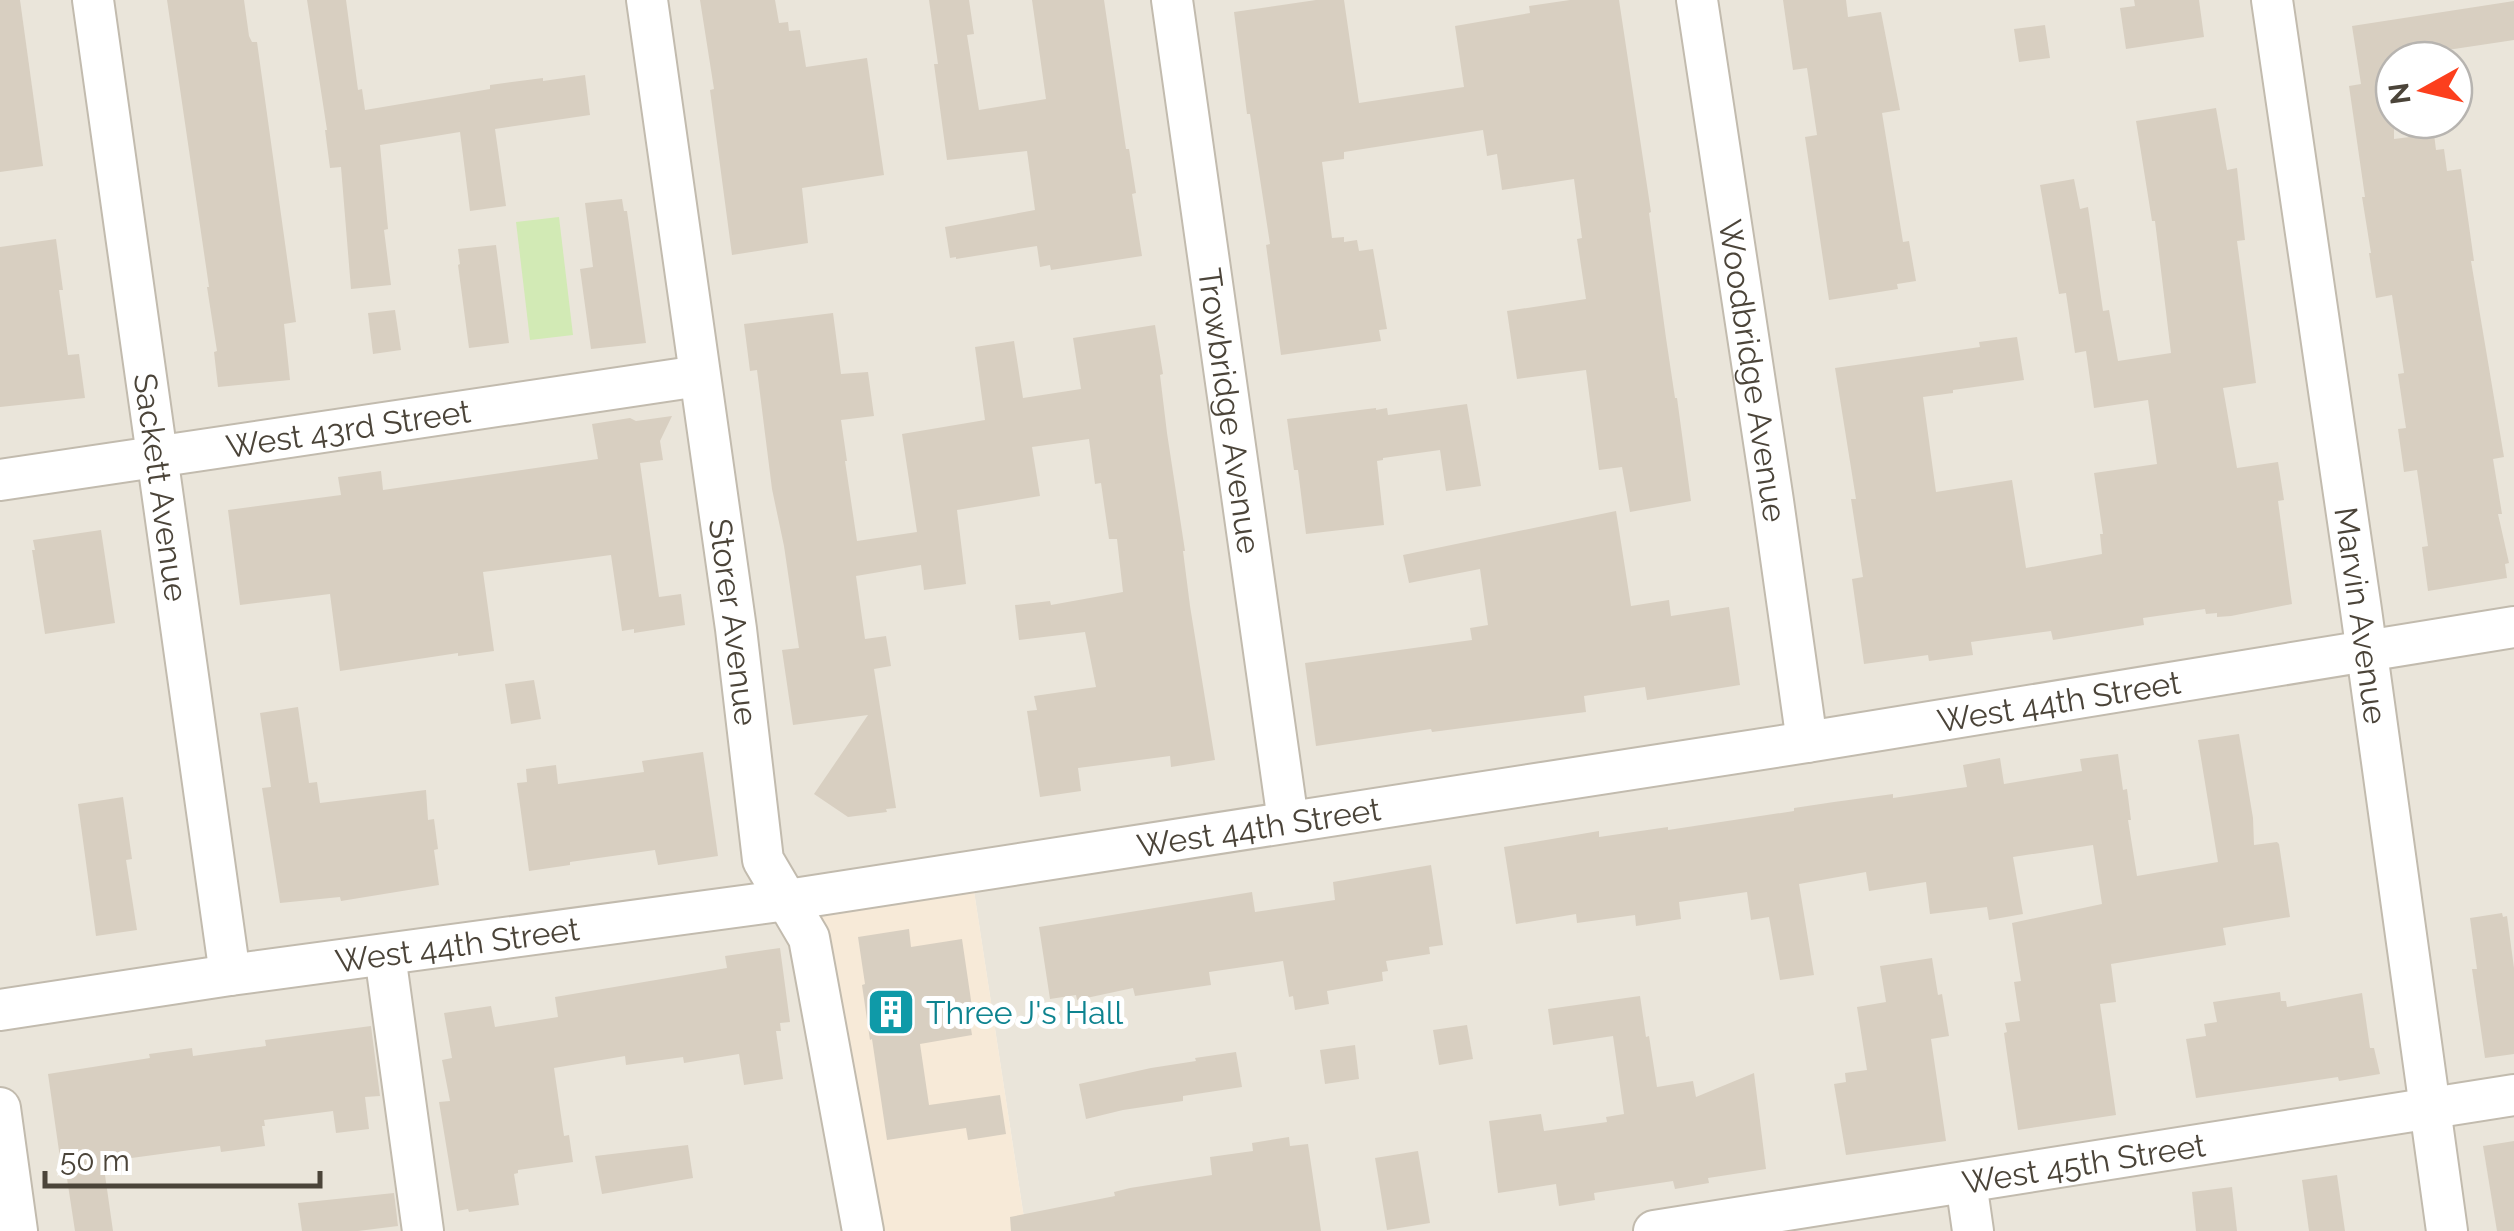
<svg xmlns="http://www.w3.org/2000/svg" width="2514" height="1231" font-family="Raleway,sans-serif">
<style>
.residential{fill:#eae5da;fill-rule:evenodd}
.commercial{fill:#f7ead8}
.green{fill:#d2eab5}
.building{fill:#d8cfc1}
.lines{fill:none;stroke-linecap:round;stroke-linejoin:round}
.minor-casing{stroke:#c2bbae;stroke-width:44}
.minor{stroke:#fff;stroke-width:40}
.labels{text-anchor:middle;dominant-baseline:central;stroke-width:10;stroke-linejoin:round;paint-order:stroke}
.street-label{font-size:32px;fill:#4b4439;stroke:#fff}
.culture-label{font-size:32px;fill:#0d838f;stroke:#fff;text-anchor:start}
</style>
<rect width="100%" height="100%" fill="#f6f3ec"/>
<path class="residential" d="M0,0H2514V1231H1026L971,872L863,1231H0ZM2394,60H2454V120H2394Z"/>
<path class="commercial" d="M971,871L1026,1231H863L787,900Z"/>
<path class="green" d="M559,217L573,335L530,340L516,222Z"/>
<g class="building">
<path d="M0,0H20L43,166L0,172Z"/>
<path d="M167,0H244L249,36L252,42H257L296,322L284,324L290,380L218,387L214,352L217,351L207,287H209Z"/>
<path d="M307,0H346L358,90L362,89L365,110L490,89V85L543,78V81L585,75L590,115L495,129L506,206L470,211L460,132L380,145L388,229L384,230L391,285L351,289L341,167L330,168L325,130H327Z"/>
<path d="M700,0H775L779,23L788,22L789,31L800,30L806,67L867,58L884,175L802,188L808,243L732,255L710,90L714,89Z"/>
<path d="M929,0H969L974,34L967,35L979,110L1046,99L1032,0H1104L1126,149H1129L1136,193L1132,194L1142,256L1051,270L1050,265L1040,267L1037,246L956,259V257L950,258L945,227L1035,210L1027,151L947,160L934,64H938Z"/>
<path d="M1316,0H1344L1359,103L1464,87L1455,26L1530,13L1529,6L1570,0H1619L1651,212L1649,213L1666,338L1675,398H1677L1691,501L1630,512L1622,467L1599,470L1586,370L1517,379L1507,311L1586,299L1577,239L1582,238L1574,179L1502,190L1497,154L1487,156L1483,130L1344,152V159L1322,162L1332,238L1344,237V242L1357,240L1359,251L1373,249L1387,329L1379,330L1381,341L1281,355L1266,245L1270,244L1250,114H1247L1234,12Z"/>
<path d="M1783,0H1846L1848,17L1881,12L1900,110L1882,113L1903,242L1909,241L1916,281L1897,284L1898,289L1829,300L1805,137L1817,135L1807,68L1793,70Z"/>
<path d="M2134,0H2199L2204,37L2126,49L2120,8L2135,6Z"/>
<path d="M2514,1V40L2394,58V139L2434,134L2436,150L2444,149L2447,171L2461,169L2474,261H2471L2504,457L2493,459L2502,514H2498L2509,563L2505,564L2507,578L2428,591L2422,547L2428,546L2417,470L2404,472L2398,429L2406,428L2398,374L2404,373L2392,295L2376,298L2369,253H2371L2362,197H2365L2349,86L2361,84L2352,26Z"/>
<path d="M2045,25L2050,58L2019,62L2014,29Z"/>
<path d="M2216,108L2227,170L2237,168L2245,240L2237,241L2256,383L2223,388L2237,468L2278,462L2284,500L2278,501L2292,604L2231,616L2217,617V613L2206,614L2205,609L2143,618L2144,625L2053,640L2051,631L1971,642L1973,655L1929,661L1928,655L1864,664L1852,579L1863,577L1851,499H1856L1835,368L1980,347L1979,342L2017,337L2024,380L1953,390V393L1923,397L1936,492L2012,480L2026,568L2102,554L2100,534H2103L2094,473L2157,464L2148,400L2094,408L2086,351L2075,353L2066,293L2059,294L2040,185L2074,179L2080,209L2088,207L2103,311L2109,310L2118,361L2171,353L2155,221H2152L2136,121Z"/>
<path d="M622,199L624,211H627L646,343L591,349L580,269L593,267L585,203Z"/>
<path d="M56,239L63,290H59L68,355L79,354L85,398L0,407V247Z"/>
<path d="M496,245L509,343L469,348L458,265L460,264L458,249Z"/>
<path d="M395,310L401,350L373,354L368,313Z"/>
<path d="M833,313L841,374L868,372L874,416L841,420L847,461H845L857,541L917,532L902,434L985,420L975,347L1014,341L1023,398L1081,389L1073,338L1155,325L1163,374L1160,375L1167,433L1185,551H1183L1190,606L1215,760L1171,767L1170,756L1078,768L1081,791L1040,797L1027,711L1037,710L1034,696L1096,687L1085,632L1019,640L1015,605L1050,601L1051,605L1123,592L1117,539H1109L1101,483L1095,484L1089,439L1032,447L1040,496L957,510L966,584L924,590L921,565L856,576L865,639L886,636L891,666L874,669L896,808L886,809L887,812L848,817L814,794L868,715L793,725L782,650L799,648L784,546L772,489L757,370L750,371L744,324Z"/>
<path d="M1467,404L1481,486L1446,491L1440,450L1383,458V460L1377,461L1384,525L1306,534L1298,470H1294L1287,419L1376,408V410L1387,408L1388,415Z"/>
<path d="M672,416L660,441L663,460L640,463L659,597L681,594L685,625L634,633V629L622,631L611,555L483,572L494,651L458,656V653L340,671L330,594L240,605L228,510L341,495L338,477L381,471L383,490L598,459L592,424L630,418L636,421Z"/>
<path d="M1616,511L1631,606L1669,600L1671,616L1729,607L1740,685L1647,700L1645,687L1584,696L1586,712L1432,732L1431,729L1316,746L1305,663L1472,640L1470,628L1488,625L1480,569L1409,583L1403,555Z"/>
<path d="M101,530L115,623L45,634L32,550H35L33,540Z"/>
<path d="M534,680L541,719L511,724L505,684Z"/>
<path d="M298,707L309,783L317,782L320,803L426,790L428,820L434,819L438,849L434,850L439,885L341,901L340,897L280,903L262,788L271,787L260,713Z"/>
<path d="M2239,734L2253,818L2254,845L2277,842L2279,844L2290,917L2223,928L2226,945L2111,964L2116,1002L2100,1004L2116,1115L2018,1130L2004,1033L2007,1032L2005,1023L2020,1021L2014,982L2021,981L2012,923L2102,904L2093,845L2013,857L2023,914L1989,920L1987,907L1930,914L1926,882L1869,891L1866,872L1799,884L1814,975L1780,980L1769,917L1751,920L1747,892L1679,902L1681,919L1636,926L1635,915L1577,923L1576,914L1516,924L1504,847L1599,831V837L1668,827V830L1794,811V808L1834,802L1893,794V798L1967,787L1963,765L2000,758L2004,784L2082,771L2080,759L2118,754L2123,790L2127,789L2131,820H2128L2137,876L2218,862L2198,740Z"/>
<path d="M703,752L718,856L658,865L655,850L570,862V865L529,871L517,783L527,782L526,769L556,765L558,784L644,772L642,761Z"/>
<path d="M123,797L132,859L126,860L137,930L96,936L78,804Z"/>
<path d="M1431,865L1443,945L1429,947L1430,954L1386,961L1388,971L1382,972L1383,981L1327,991L1329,1004L1295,1010L1293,996L1289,997L1283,961L1209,972L1211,985L1135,996L1133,988L1077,1000L1076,995L1050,999L1039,927L1252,892L1255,912L1335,900L1333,882Z"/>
<path d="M2502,913L2503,917L2507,916L2514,968V1054L2485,1058L2472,969H2477L2470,918Z"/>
<path d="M909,929L911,947L962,939L972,1007L970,1008L971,1016H969L972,1035L920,1044L929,1105L1000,1095L1006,1134L968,1140L966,1128L887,1140L872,1039L870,1040L862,985L865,984L858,937Z"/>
<path d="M780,948L790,1022L780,1023L781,1031H776L783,1079L744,1085L739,1054L684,1063L683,1057L626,1065L625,1056L554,1068L564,1136L569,1135L573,1162L518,1170V1173L514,1174L519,1205L469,1212L468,1209L457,1211L439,1102L450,1101L442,1060L452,1058L444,1013L491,1006L495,1027L558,1017L555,997L727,968L725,956Z"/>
<path d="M1932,958L1938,995L1942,994L1949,1036L1931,1039L1946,1141L1846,1155L1834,1084L1846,1082L1845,1073L1867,1070L1857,1007L1886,1002L1880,966Z"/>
<path d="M2280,992L2281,1001H2286L2287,1007L2362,993L2370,1048H2374L2380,1074L2339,1081L2338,1077L2196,1098L2186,1039L2206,1036L2204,1024L2217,1022L2213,1002Z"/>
<path d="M1640,996L1646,1037L1649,1036L1657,1087L1693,1081L1696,1097L1754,1073L1766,1169L1708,1178L1709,1183L1675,1189L1673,1181L1594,1193L1595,1200L1559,1206L1556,1184L1498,1193L1489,1121L1541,1114L1544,1131L1607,1122L1606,1117L1624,1114L1613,1036L1553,1045L1548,1009Z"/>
<path d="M1467,1025L1473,1059L1439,1065L1433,1030Z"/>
<path d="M371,1026L380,1096L365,1097L369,1129L336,1133L333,1111L264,1120L265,1126H262L265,1146L221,1152L220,1146L124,1159L125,1165L104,1168L113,1231H75L66,1172H62L48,1074L150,1058L149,1054L192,1048L193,1056L266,1046L265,1040Z"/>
<path d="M1355,1045L1359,1079L1325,1084L1320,1050Z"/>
<path d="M1236,1052L1242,1087L1183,1096V1101L1123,1110L1086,1119L1079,1084L1151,1068L1196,1061L1195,1058Z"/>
<path d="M1289,1137L1290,1146L1308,1144L1321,1231H1011L1010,1217L1115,1196L1114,1192L1130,1188L1212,1175L1210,1157L1253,1151L1252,1143Z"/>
<path d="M2514,1141V1231H2497L2483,1146Z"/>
<path d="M688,1145L693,1178L602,1194L595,1156Z"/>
<path d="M1418,1151L1430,1223L1387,1230L1375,1158Z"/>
<path d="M2337,1175L2345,1231H2309L2302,1180Z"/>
<path d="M2232,1187L2237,1231H2196L2192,1192Z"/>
<path d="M394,1193L398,1226L358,1231H302L298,1203Z"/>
</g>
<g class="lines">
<g class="minor-casing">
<g id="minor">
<path id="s1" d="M93,0L230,975"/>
<path id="s2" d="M647,0L736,629L763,860L809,938L863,1231"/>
<path id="s3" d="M1172,0L1288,821"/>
<path id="s4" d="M1697,0L1773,501L1807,742"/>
<path id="s5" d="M2272,0L2361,610L2447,1231"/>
<path id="s6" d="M0,480L699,376"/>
<path d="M385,955L423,1231"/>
<path id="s7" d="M0,1010L230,975L787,900L1807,742L2514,627"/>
<path d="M0,1108L17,1231"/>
<path d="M1966,1182L1973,1231"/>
<path id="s8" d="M1654,1231L2514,1095"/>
</g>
</g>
<use href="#minor" class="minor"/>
</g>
<defs>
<g id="building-square" transform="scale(2.5)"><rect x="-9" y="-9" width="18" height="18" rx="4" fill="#0f9aa8" stroke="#fff"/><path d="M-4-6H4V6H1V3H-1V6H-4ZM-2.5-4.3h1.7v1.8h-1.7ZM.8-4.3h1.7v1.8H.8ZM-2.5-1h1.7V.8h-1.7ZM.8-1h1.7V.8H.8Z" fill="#fff"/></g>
</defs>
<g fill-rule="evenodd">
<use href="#building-square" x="891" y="1012"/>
</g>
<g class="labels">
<g class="street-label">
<text stroke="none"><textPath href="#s4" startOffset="375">Woodbridge Avenue</textPath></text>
<text stroke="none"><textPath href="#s3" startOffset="415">Trowbridge Avenue</textPath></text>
<text stroke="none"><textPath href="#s6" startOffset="352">West 43rd Street</textPath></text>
<text stroke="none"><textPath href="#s1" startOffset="492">Sackett Avenue</textPath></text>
<text stroke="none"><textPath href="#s5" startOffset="622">Marvin Avenue</textPath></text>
<text stroke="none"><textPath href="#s2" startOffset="628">Storer Avenue</textPath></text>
<text stroke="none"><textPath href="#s7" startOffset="2082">West 44th Street</textPath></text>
<text stroke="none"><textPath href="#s7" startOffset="1272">West 44th Street</textPath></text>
<text stroke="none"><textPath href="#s7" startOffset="462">West 44th Street</textPath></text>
<text stroke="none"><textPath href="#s8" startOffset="435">West 45th Street</textPath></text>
</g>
<g class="culture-label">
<text x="926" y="1012">Three J's Hall</text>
</g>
</g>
<g transform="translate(2424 90) rotate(262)"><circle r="48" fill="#ffffff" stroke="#b7b4b0" stroke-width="2.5"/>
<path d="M0-8L18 38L0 25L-18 38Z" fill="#fc3f1d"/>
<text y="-15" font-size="28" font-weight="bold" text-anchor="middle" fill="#4b4439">N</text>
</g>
<path d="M45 1171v15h275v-15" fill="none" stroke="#4b4439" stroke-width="5"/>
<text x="60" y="1171" font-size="30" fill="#4b4439" stroke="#ffffff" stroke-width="8" paint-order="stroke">50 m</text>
</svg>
